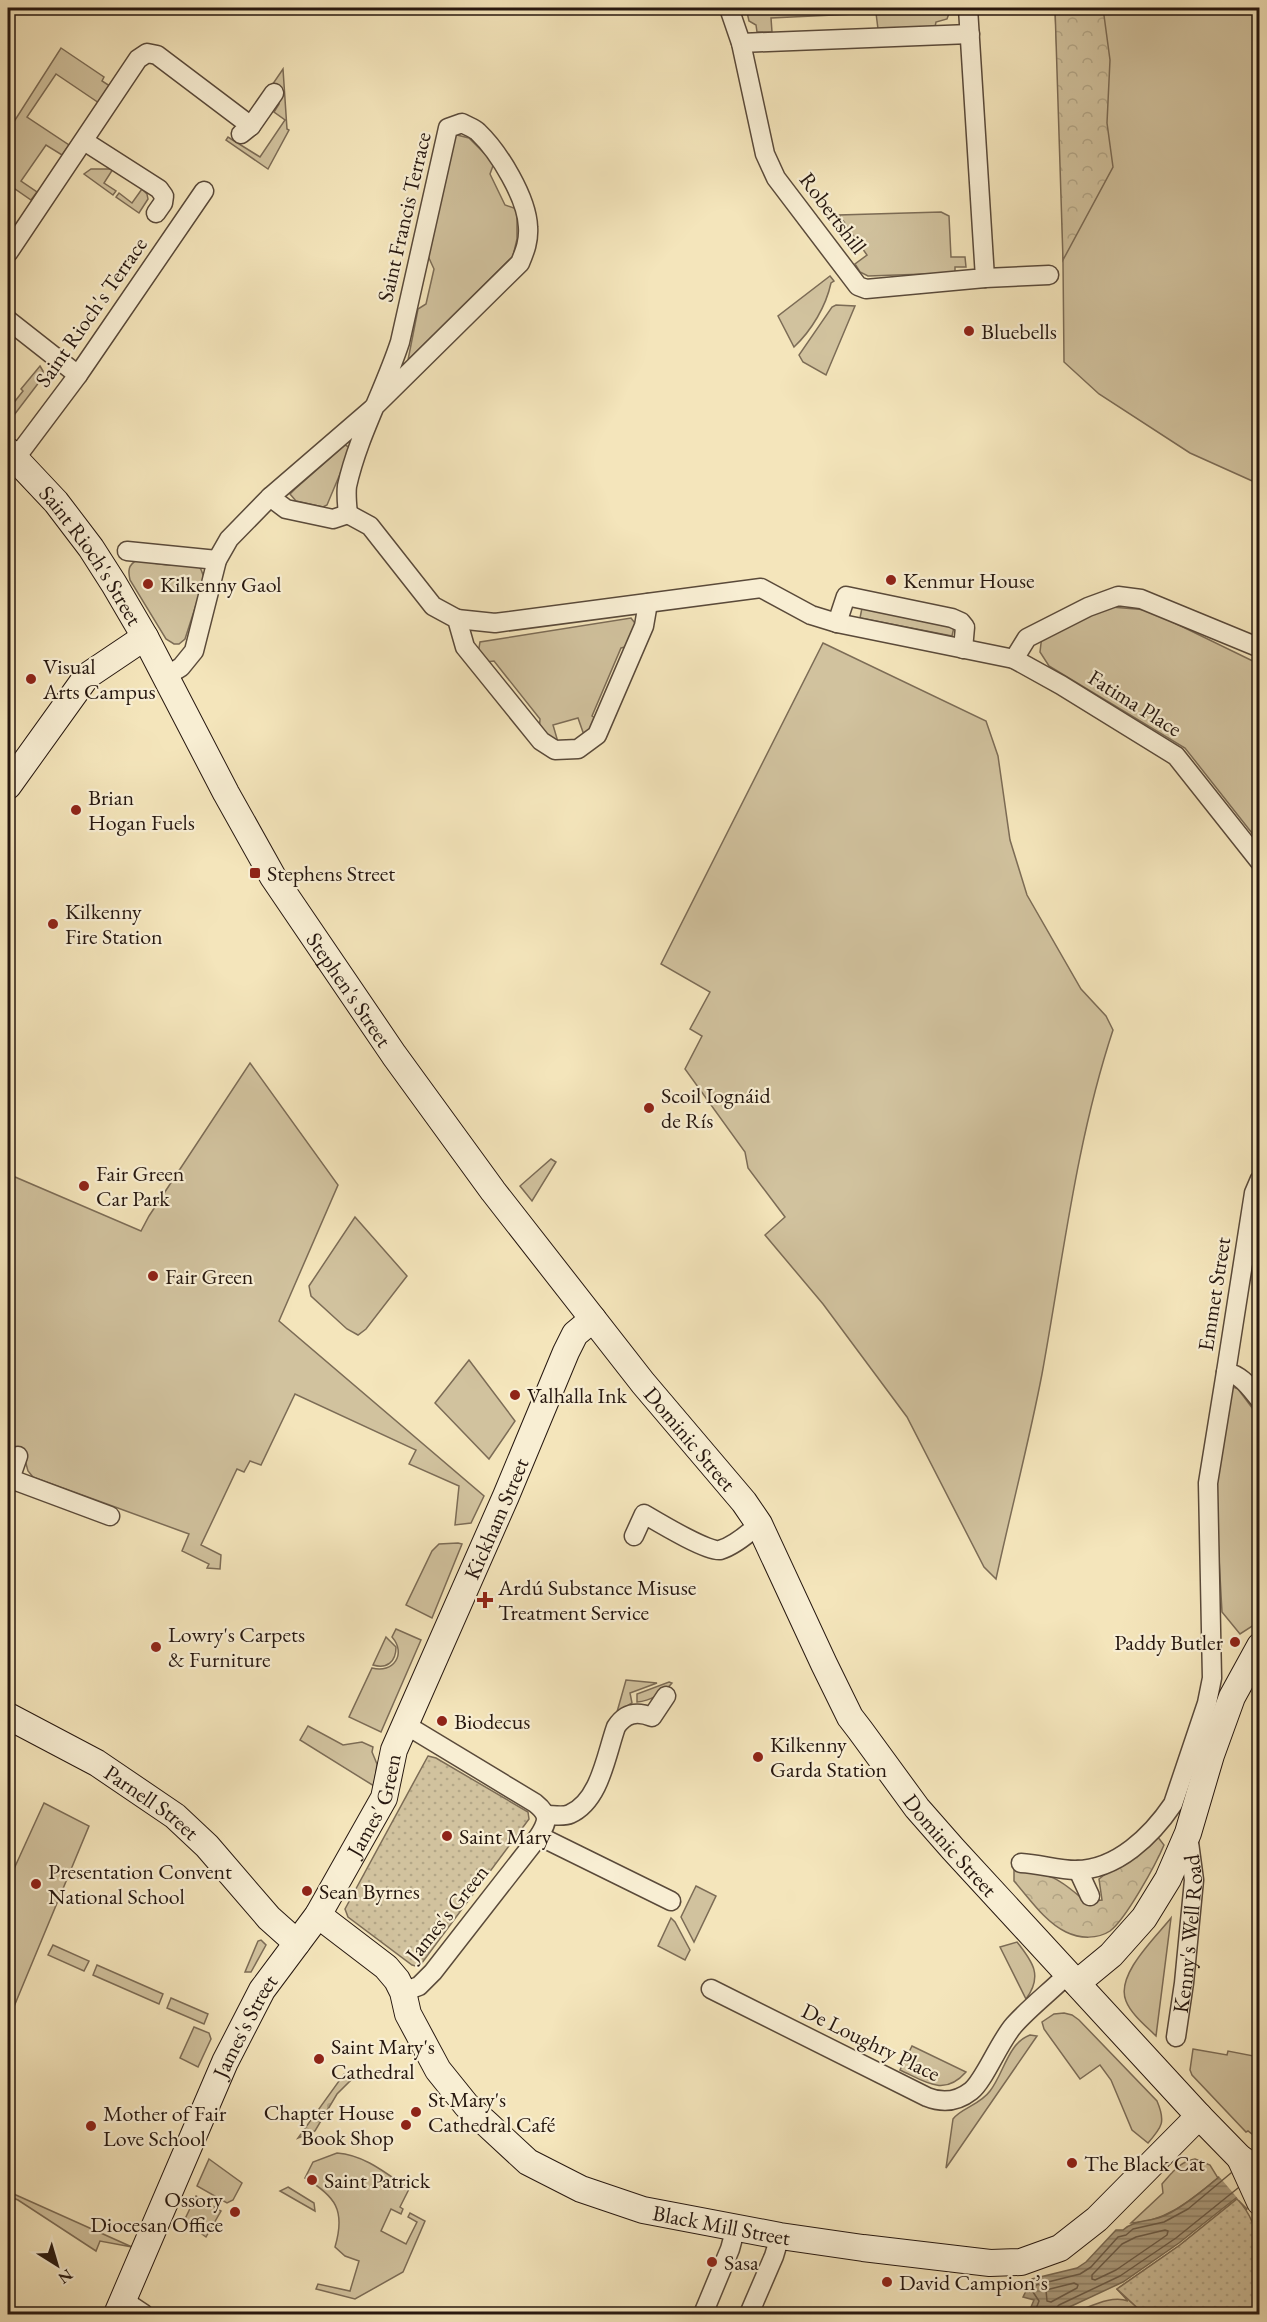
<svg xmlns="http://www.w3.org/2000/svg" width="1267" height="2322" font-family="'EB Garamond',serif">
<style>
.grass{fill:#d1c29e;stroke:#7c6c56;stroke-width:1.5}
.forest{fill:url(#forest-crowns);stroke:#7c6c56;stroke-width:1.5}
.cemetery{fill:url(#cemetery-stones);stroke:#7c6c56;stroke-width:1.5}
.park{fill:url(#park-dots);stroke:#7c6c56;stroke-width:1.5}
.water{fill:url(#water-rules);stroke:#786953;stroke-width:1.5}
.pier{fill:#f4e5bb}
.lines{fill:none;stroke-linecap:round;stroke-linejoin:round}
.shore{stroke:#6a5b48;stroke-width:1.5}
.street-casing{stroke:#5a4a3a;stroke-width:21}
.secondary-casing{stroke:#26170f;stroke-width:28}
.street{stroke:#f8eed3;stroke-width:18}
.secondary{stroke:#f8eed3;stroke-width:26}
.poi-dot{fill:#8f2418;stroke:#f8eed3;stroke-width:2}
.labels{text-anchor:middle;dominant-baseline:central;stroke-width:4.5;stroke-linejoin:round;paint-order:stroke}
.street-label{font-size:22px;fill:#26170f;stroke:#f8eed3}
.poi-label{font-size:22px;fill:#26170f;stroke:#f8eed3;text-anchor:start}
</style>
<defs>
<pattern id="forest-crowns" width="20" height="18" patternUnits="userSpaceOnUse" patternTransform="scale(1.5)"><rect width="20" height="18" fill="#d1c29e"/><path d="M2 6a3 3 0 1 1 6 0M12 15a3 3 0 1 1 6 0" fill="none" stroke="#b3a687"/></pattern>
<pattern id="cemetery-stones" width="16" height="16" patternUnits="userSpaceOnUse" patternTransform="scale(1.5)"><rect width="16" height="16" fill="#d1c29e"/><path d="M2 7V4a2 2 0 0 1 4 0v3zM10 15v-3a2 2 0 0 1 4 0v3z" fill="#b3a687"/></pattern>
<pattern id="park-dots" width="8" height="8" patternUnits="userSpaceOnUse" patternTransform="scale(1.5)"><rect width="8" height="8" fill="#d1c29e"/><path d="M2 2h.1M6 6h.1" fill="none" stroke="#b3a687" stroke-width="1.8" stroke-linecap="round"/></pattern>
<pattern id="water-rules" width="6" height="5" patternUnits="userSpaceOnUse" patternTransform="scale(1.5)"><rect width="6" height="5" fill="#ae9f81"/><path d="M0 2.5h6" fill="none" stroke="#8d8168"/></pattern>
</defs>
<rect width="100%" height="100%" fill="#f4e5bb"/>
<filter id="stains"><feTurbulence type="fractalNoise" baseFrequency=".00333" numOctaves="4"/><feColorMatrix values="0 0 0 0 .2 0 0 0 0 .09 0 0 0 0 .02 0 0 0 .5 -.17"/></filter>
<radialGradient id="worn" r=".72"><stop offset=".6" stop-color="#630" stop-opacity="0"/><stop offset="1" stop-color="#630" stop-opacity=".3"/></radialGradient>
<g class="grass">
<path d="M746,8H951L947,19L936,22L935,27L878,29L876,13L771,18L772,32H757L756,25L749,21Z"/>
<path d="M1055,8H1259V484L1190,453L1099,394L1064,362L1062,164Z"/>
<path d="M61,48L104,77L102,81L113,88L102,105L56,74L27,117L69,145L62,155L46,145L21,181L37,192L31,200L8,184V131Z"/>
<path d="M283,69L287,129L289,130L268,169L226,140L228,137L260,157L285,120L274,112L279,104V95L270,88Z"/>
<path d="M457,135L469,138L494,163L490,174L505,205L517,209V239L513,256L408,360L418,309L426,304L434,269L428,256L450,140Z"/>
<path d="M91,169H113L104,183L116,191L113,195L84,174Z"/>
<path d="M142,189L147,194L148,199L139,213L116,197L119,193L132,203Z"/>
<path d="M941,212L949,216L951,257H965L966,267H955V273L868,276L860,272L855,264L867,255L839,215Z"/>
<path d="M830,276L834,281L831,283C826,306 812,330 794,347L778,316Z"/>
<path d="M836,305L855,306L826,375L803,362L799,355L832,307Z"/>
<path d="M40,366L43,371V377L8,423V410L23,391L21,389Z"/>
<path d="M345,445L349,447L350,450L327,505L323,507L296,501L290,494L295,489Z"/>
<path d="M137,560C148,562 159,565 171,565C187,567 200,554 204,580L185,639L179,644H174L166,639L130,580C128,571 128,565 137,560Z"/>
<path d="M1111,607L1148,610L1259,664V842L1185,748L1049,666L1040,652L1042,635Z"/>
<path d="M862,608L954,627L952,636L860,618Z"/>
<path d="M631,618L638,627L630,646L621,648L592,716L598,720L591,733L584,735L578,718L553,725L558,742L539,733L540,719L494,661L486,662L478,654L480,642Z"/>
<path d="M823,643L986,721L998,756L1010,840L1027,895L1081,989L1106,1016L1113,1030C1076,1142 1063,1259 1042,1374C1029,1442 1011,1510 996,1579L984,1567L907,1417L823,1304L765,1235L785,1217L748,1168L745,1152L685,1069L702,1036L690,1029L710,992L661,964Z"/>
<path d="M250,1063L338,1185L279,1321L484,1496L471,1523L455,1525L459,1486L409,1464L416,1450L295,1394L261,1465L250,1461L244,1472L237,1469L201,1545L221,1555L220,1569L207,1568L209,1564L182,1551L189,1534L33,1477L28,1471L25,1460L13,1449L8,1453V1174L141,1231L149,1216Z"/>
<path d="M551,1159L556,1162L532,1201L520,1186Z"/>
<path d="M355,1217L407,1276L366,1329L358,1335L347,1329L311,1296L309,1286Z"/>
<path d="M469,1360L515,1421L489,1459L435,1403Z"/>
<path d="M1231,1386L1238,1389L1259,1417V1618L1254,1625L1240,1634L1222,1612L1215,1486Z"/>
<path d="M458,1543L462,1544L432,1618L406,1605L432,1551L439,1544Z"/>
<path d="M396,1629L421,1640L381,1732L349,1717L372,1668C393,1674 407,1654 392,1637Z"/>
<path d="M386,1637L396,1647C396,1662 387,1669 373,1665Z"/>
<path d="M626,1680L657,1683L630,1693L632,1703L617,1712Z"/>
<path d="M669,1682L672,1683C664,1693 650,1701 637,1702V1694Z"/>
<path d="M308,1726L343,1745L362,1742L373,1747L372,1752L377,1764L374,1786L300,1740Z"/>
<path d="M44,1803L89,1826L8,2021V1882Z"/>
<path d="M696,1886L716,1896L694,1942L681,1917Z"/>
<path d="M671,1918L675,1922L690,1950L685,1960L658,1946Z"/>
<path d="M1171,1918L1156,2036C1146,2026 1131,2014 1126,2001C1115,1975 1156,1937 1171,1918Z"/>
<path d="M261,1940L266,1945L251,1972H245L258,1941Z"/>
<path d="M1017,1942C1033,1962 1043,1976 1026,1999L1000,1947Z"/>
<path d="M53,1945L89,1961L84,1971L48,1955Z"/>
<path d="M97,1965L163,1994L159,2004L93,1975Z"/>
<path d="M171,1998L208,2014L204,2024L167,2008Z"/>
<path d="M1064,2013L1072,2015L1079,2020L1157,2101C1166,2122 1162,2127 1148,2143L1132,2130L1111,2080L1100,2065L1080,2079L1044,2029L1042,2022L1054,2014Z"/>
<path d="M194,2027L209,2033L211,2039L198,2067L180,2058Z"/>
<path d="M1030,2035L1037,2036L946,2168L953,2119C961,2108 980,2105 990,2091C1004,2073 1008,2043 1030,2035Z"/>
<path d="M912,2046L966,2072C944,2097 926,2082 900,2070Z"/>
<path d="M1193,2049L1227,2055L1228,2051L1259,2057L1260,2134L1257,2138L1248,2131L1246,2132L1192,2075L1190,2070Z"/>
<path d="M337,2153C365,2155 387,2174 409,2189L400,2207L403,2209L401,2214L391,2209L381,2231L406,2244L417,2222L408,2217L410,2213L425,2221L403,2272L355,2299L316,2289L318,2284L350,2291L359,2261L345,2256L335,2247C346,2210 335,2196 305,2178L313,2162Z"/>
<path d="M209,2159L242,2183L233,2200L227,2203L197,2186Z"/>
<path d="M1195,2159L1210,2165L1218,2178C1192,2199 1166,2222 1131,2223L1163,2193L1162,2184C1171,2174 1180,2161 1195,2159Z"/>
<path d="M288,2187L314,2203L315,2211L280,2191Z"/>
<path d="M8,2191L16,2195L132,2247L100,2241L96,2251L18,2200L8,2196Z"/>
<path d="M196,2196L221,2211L206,2237L184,2221Z"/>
<path d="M1237,2199L1247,2209L1130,2301L1139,2309L1137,2311L1118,2309L1106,2314H1069C1087,2309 1110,2294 1128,2301L1117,2289L1180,2245Z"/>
</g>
<g class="forest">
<path d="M1055,8H1103L1110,60L1107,123L1113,167L1063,260Z"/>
<path d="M1154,1832L1164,1845C1156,1864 1126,1919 1110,1931C1098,1939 1080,1939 1066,1932C1045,1922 1029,1898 1014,1881V1870C1051,1873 1059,1878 1086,1902L1102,1900L1099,1879L1129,1856Z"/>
</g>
<path class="cemetery" d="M344,2074L354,2077L337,2094L315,2131L298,2138Z"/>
<g class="park">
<path d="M428,1756L436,1758L528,1812L529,1819L419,1967L412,1965L348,1917L345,1909Z"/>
<path d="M1237,2199C1265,2227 1264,2278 1254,2314H1144L1117,2289L1180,2245Z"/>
</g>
<path class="water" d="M1259,2134V2176L1236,2198L1179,2243L1123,2282L1063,2310L1057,2314H1028L1034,2300L1023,2297L1032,2279L1077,2268L1086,2262L1116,2230H1123C1134,2220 1147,2222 1161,2217C1186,2208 1247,2156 1259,2134Z"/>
<path class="pier" d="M1254,2137L1259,2144L1260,2180L1239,2200L1217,2174Z"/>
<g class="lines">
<g class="shore">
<path d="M1165,2230L1168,2231L1167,2235L1116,2270L1095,2280L1092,2279V2275L1122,2244L1136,2237Z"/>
<path d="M1074,2283L1078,2285L1077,2288L1051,2302L1047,2301L1046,2290Z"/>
<path d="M1034,2314L1039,2301L1033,2292L1036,2285L1080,2274L1091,2267L1118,2237L1126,2235L1133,2229L1164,2222L1188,2209L1231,2173"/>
<path d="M1054,2314L1055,2309L1059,2305L1120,2276L1176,2238L1238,2188"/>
</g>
<g class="street-casing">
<g id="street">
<path d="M729,8L741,43L765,154L776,178L858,286L866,289L985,278L968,8"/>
<path d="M741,43L970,34"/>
<path d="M241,134L251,126L274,93"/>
<path d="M84,141L159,189L164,196L163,203L156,213"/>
<path d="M8,253L138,59L147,53L157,55L251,126"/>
<path d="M985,278L1049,275"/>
<path d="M8,320L78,375"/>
<path d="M15,459L78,375L204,191"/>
<path d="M270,497L286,509L333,519L348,514"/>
<path d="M348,514L370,526L433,606L457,619L465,647L541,741L555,750L578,749L597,735L644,626L648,603"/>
<path d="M127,551L217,560"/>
<path d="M457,619L495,623L761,588L811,615L837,623L1014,659L1061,685L1176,756L1260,862"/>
<path d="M837,623L846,596L952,618L961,622L965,627L963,649"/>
<path d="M1014,659L1027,638L1088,607L1118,596L1141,599L1260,648"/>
<path d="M165,677L181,667L194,651L217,560L229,539L270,497L372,409L520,263C525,251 529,241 528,227C527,198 499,152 478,132C474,128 467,126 462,123L448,128L400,342C384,391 358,436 347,486C346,494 347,505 348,514"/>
<path d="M1260,1179L1254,1193L1226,1372C1242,1375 1250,1388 1260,1400"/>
<path d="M8,1478L110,1516"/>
<path d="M10,1479L18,1456"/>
<path d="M634,1536L644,1514C656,1521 709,1553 720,1550C734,1546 748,1534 759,1524"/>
<path d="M546,1815C553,1815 564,1817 570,1814C600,1801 606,1755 616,1727C625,1713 637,1711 652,1717L666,1696"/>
<path d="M539,1836L671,1901"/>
<path d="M1021,1863C1040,1864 1058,1870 1076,1870C1117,1870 1152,1835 1173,1804L1207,1703L1212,1678L1208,1483L1226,1372"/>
<path d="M1078,1870L1090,1896"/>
<path d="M711,1989L927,2097C942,2103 957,2102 971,2091C984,2081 999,2042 1014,2025C1030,2007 1051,1991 1068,1974"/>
<path d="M403,1992L419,1986L433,1972L539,1836C548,1821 550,1815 535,1803L406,1725"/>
<path id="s1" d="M1176,2037L1184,1983L1194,1880L1188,1835"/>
<path d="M123,2300L144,2314"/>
<path d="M703,2314L730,2249L736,2227"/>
<path d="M749,2314L774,2256L780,2236"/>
</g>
</g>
<g class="secondary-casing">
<g id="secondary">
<path id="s2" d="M8,451L56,502L91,548L114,584L145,637L226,793L273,877L394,1055L493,1191L643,1383L744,1502L759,1524L824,1664L850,1717L860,1730L917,1808L953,1849L1199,2116L1240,2158L1260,2172"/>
<path d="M8,786L87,676L145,637"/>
<path id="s3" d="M8,1716L97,1763L175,1816L207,1846L269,1918L297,1943"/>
<path id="s4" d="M318,1915L386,1967L397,1980L403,1992L408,2014L438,2070L467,2106L487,2124L528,2162L581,2189L643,2210L780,2236L863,2248L990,2263L1021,2262L1060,2248L1097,2219L1199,2116"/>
<path d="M1077,1983L1111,1955L1144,1918L1168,1879L1188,1833L1211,1755L1232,1697L1260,1646"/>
<path d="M1240,2158L1260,2202"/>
<path id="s5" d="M117,2314L225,2062L262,1990L318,1915L384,1798L394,1750L506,1496L566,1352L575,1334L593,1319"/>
</g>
</g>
<use href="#street" class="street"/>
<use href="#secondary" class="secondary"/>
</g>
<g class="poi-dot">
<circle cx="969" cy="331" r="6"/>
<circle cx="891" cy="580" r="6"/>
<circle cx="148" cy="584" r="6"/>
<circle cx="31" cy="679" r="6"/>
<circle cx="76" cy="810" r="6"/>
<rect x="249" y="867" width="12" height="12" rx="3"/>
<circle cx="53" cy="924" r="6"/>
<circle cx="649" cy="1108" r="6"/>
<circle cx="84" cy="1186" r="6"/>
<circle cx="153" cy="1276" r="6"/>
<circle cx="515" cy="1395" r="6"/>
<path d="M482 1591h6v6h6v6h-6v6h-6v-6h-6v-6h6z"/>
<circle cx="1235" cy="1642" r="6"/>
<circle cx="156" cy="1647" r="6"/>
<circle cx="442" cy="1721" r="6"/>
<circle cx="758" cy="1757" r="6"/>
<circle cx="447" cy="1836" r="6"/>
<circle cx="36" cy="1884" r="6"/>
<circle cx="307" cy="1891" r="6"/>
<circle cx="319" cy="2059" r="6"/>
<circle cx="416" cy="2112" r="6"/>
<circle cx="406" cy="2125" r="6"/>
<circle cx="91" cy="2126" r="6"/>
<circle cx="1072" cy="2163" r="6"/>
<circle cx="312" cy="2180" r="6"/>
<circle cx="235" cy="2212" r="6"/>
<circle cx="712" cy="2262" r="6"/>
<circle cx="887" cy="2282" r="6"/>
</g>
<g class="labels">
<g class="street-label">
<text transform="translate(833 213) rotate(53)">Robertshill</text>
<text transform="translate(404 217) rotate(-77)">Saint Francis Terrace</text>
<text transform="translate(91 312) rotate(-55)">Saint Rioch's Terrace</text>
<text stroke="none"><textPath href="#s2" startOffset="134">Saint Rioch's Street</textPath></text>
<text transform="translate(1135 703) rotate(32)">Fatima Place</text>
<text stroke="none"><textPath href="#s2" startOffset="640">Stephen's Street</textPath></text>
<text transform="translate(1214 1294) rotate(-81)">Emmet Street</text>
<text stroke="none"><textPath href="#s2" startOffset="1204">Dominic Street</textPath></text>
<text stroke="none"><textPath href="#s5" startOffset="885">Kickham Street</textPath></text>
<text stroke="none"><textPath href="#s3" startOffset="168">Parnell Street</textPath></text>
<text stroke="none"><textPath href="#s5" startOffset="573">James' Green</textPath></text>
<text stroke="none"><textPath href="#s2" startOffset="1690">Dominic Street</textPath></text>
<text transform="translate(447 1913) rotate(-51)">James's Green</text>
<text stroke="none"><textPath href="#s1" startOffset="104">Kenny's Well Road</textPath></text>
<text stroke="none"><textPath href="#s5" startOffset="315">James's Street</textPath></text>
<text transform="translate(871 2042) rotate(26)">De Loughry Place</text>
<text stroke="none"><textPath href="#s4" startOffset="536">Black Mill Street</textPath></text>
</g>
<g class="poi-label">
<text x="981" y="331">Bluebells</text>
<text x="903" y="580">Kenmur House</text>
<text x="160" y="584">Kilkenny Gaol</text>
<text x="43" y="666">Visual<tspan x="43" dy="25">Arts Campus</tspan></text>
<text x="88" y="797">Brian<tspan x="88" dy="25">Hogan Fuels</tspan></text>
<text x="267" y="873">Stephens Street</text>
<text x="65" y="911">Kilkenny<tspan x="65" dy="25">Fire Station</tspan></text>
<text x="661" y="1095">Scoil Iognáid<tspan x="661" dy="25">de Rís</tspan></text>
<text x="96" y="1173">Fair Green<tspan x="96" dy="25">Car Park</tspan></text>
<text x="165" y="1276">Fair Green</text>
<text x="527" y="1395">Valhalla Ink</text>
<text x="498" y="1587">Ardú Substance Misuse<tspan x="498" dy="25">Treatment Service</tspan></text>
<text x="168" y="1634">Lowry's Carpets<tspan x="168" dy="25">&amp; Furniture</tspan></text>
<text x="1223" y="1642" text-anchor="end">Paddy Butler</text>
<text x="454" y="1721">Biodecus</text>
<text x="770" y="1744">Kilkenny<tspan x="770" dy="25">Garda Station</tspan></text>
<text x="459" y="1836">Saint Mary</text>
<text x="48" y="1871">Presentation Convent<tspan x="48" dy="25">National School</tspan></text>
<text x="319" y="1891">Sean Byrnes</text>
<text x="331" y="2046">Saint Mary's<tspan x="331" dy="25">Cathedral</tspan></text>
<text x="428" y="2099">St Mary's<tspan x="428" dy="25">Cathedral Café</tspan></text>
<text x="394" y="2112" text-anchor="end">Chapter House<tspan x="394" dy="25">Book Shop</tspan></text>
<text x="103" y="2113">Mother of Fair<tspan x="103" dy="25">Love School</tspan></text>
<text x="1084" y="2163">The Black Cat</text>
<text x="324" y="2180">Saint Patrick</text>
<text x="223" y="2199" text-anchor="end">Ossory<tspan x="223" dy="25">Diocesan Office</tspan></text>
<text x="724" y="2262">Sasa</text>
<text x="899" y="2282">David Campion’s</text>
</g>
</g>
<rect width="1267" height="2322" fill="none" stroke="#f4e5bb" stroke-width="30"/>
<rect x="9" y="9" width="1249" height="2304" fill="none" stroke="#26170f" stroke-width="3"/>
<rect x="15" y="15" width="1237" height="2292" fill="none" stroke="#26170f" stroke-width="1.5"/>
<g transform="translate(57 2265) rotate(143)" stroke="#f8eed3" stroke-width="4.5" paint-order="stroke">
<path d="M0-4.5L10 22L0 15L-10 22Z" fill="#26170f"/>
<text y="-9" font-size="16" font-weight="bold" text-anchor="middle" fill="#26170f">N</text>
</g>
<rect width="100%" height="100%" filter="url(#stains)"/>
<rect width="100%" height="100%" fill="url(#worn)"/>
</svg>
